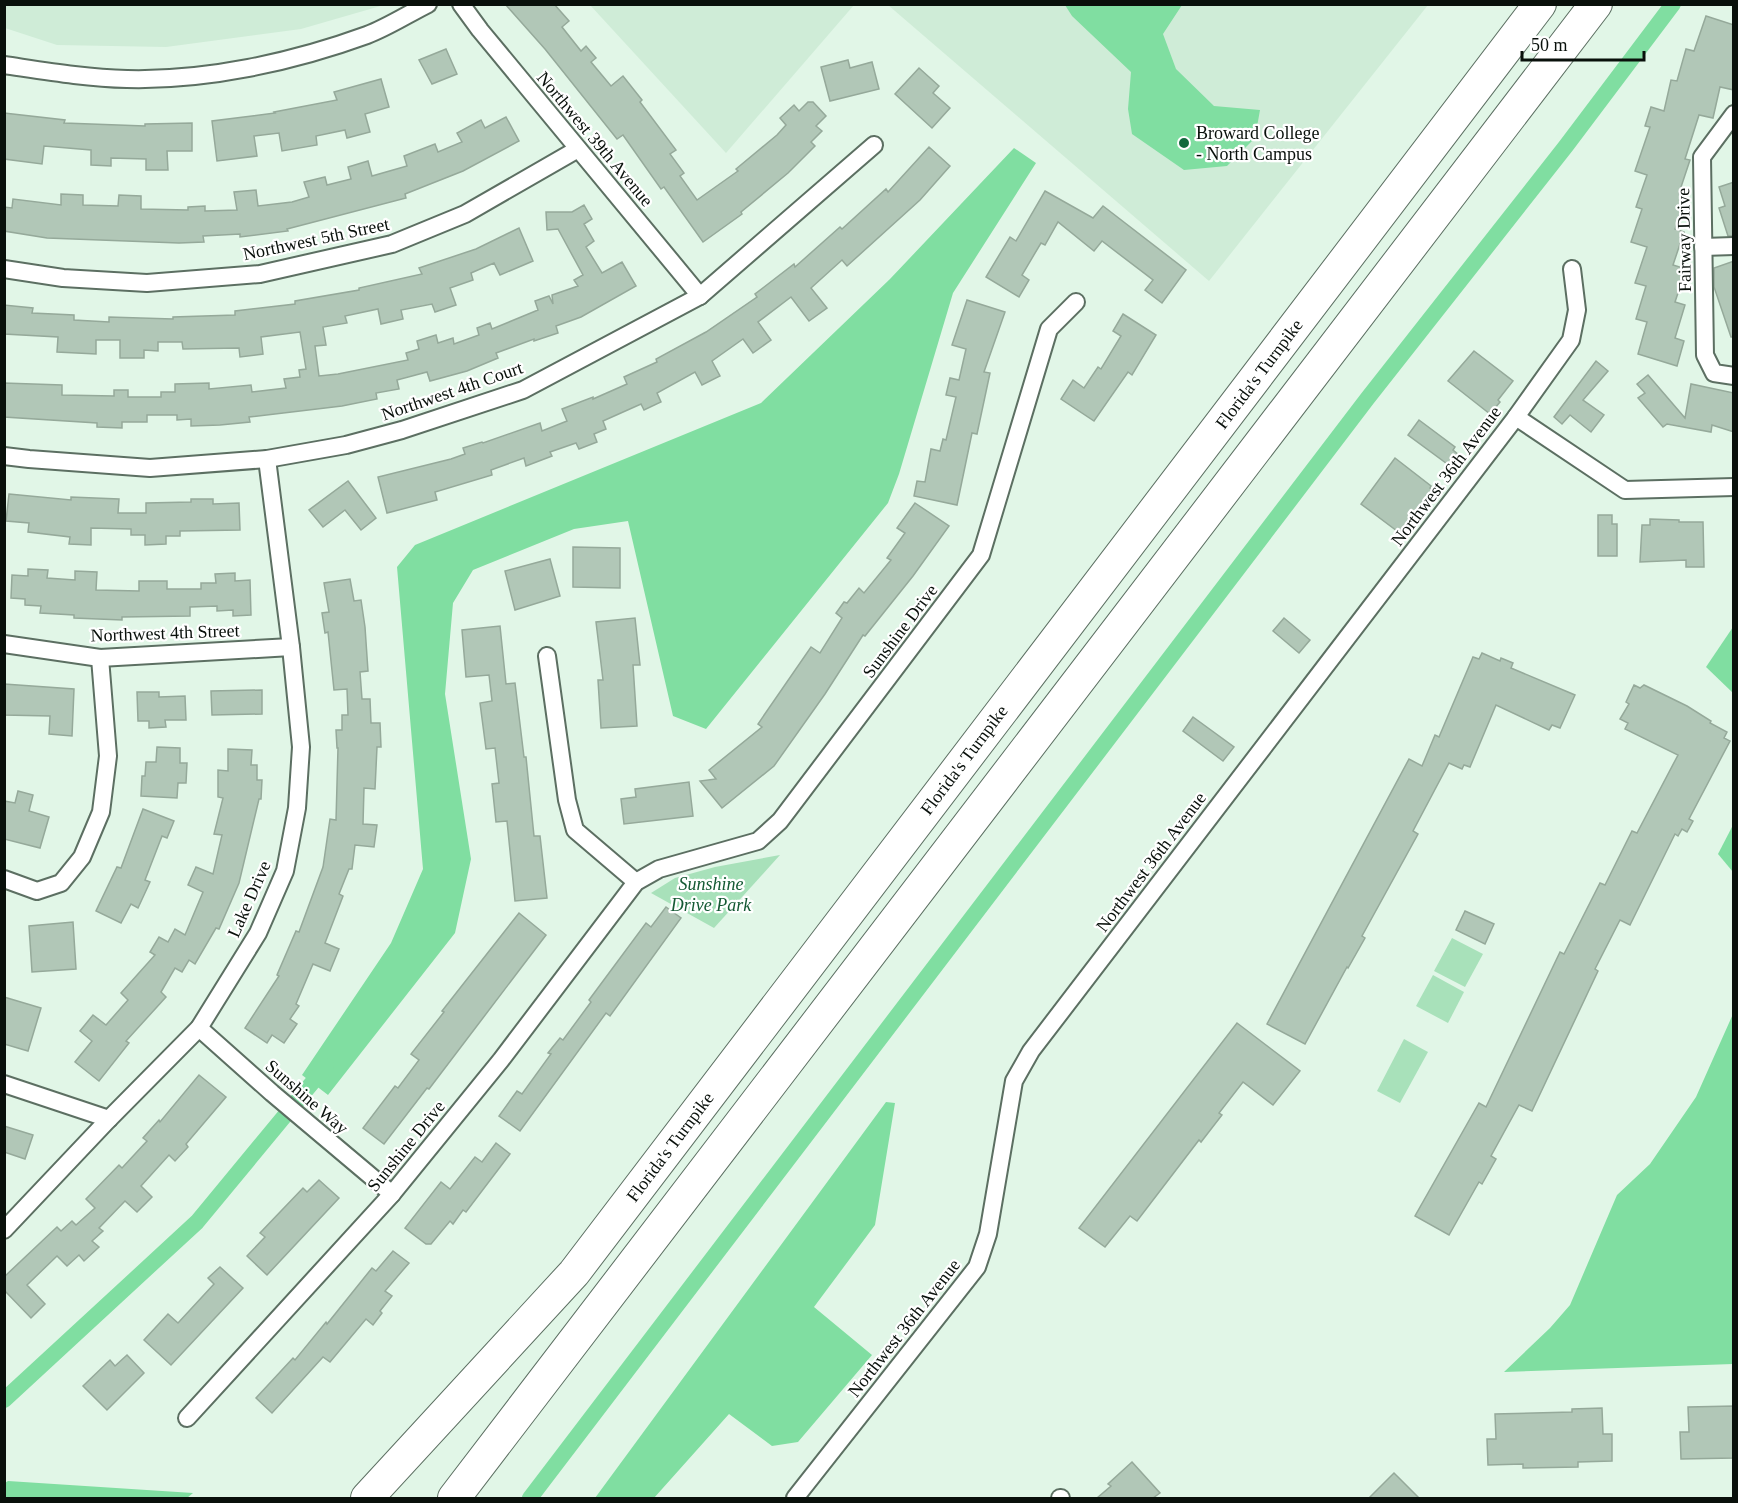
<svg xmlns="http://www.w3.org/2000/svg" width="1738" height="1503" font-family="'Times New Roman',serif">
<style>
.built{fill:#cfecd7}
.green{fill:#a8e1ba}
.water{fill:#80dea1}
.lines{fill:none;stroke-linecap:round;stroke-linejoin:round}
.canal{stroke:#80dea1;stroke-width:16}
.building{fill:#b1c7b7;stroke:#95a99a;stroke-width:1.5}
.minor-casing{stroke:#5c6f62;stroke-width:20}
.motorway-casing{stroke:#5c6f62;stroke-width:34}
.minor{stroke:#fff;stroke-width:16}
.motorway{stroke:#fff;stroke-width:32}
.poi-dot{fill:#11693c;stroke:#fff;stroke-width:2}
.labels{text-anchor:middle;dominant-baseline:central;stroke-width:4.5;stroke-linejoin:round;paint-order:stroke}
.poi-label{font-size:18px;fill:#09100b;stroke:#fff;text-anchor:start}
.street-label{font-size:18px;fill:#09100b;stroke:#fff}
.park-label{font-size:18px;font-style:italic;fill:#145933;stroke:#fff}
</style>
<rect width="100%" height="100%" fill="#e1f6e7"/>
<g class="built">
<path d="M5,4H384V5L301,29L166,47L57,45L5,28Z"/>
<path d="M590,5H854L726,153Z"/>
<path d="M888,5H1428L1209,281Z"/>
</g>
<g class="green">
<path d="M780,855L714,928L651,893L675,878L715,867Z"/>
<path d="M1452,938L1483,954L1465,987L1434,971Z"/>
<path d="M1433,975L1464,992L1448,1023L1416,1006Z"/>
<path d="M1404,1039L1428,1052L1400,1103L1377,1091Z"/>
</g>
<g class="water">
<path d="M1065,5H1182L1163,34L1176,69L1214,106L1260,110L1255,138L1227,166L1184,170L1132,134L1128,109L1131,72L1072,16Z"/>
<path d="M1014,148L1036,163L953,293L899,474L888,503L706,729L673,716L628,521L574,529L473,570L453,603L445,694L471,859L455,933L328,1095L302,1075L391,943L423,869L397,567L415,545L761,403L890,279Z"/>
<path d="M1733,627V693L1706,667Z"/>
<path d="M1733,825V872L1718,854Z"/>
<path d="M1733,1014V1364L1504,1372L1550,1328L1570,1305L1617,1195L1650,1164L1696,1097Z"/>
<path d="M886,1102L895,1103L875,1225L814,1307L872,1355L798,1442L772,1446L729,1414L654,1498H595Z"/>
<path d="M8,1481L193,1493L187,1498H5V1483Z"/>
</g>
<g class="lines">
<g class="canal">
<path d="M4,1400L197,1222L326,1066"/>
<path d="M530,1498L1367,399L1566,146L1673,4"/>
</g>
</g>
<g class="building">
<path d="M505,4H554L569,21L562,27L581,51L586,46L596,58L591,62L611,86L623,76L642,100L640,102L676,150L670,154L684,173L680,176L697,200L738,171L736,169L777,135L786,125L780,118L794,105L799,111L808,102H813L826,116L816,126L822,131L811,142L815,146L788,173L741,212L742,214L703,242L664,187L661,189L623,135L617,139L545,49Z"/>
<path d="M1706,16L1734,25V90L1720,87L1713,118L1699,115L1685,159L1690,160L1679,193L1687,196L1675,229L1684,232L1673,265L1686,269L1675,302L1685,305L1675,338L1684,341L1677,366L1638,354L1647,322L1636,319L1646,286L1635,283L1647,247L1631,242L1642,209L1636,207L1647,175L1635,171L1650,127L1645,126L1651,107L1664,111L1671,80L1677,81L1686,49L1694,51Z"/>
<path d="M446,49L457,74L432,84L419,60Z"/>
<path d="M848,60L850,68L872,62L879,89L830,101L821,67Z"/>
<path d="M919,68L939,86L933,93L950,108L932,128L895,94Z"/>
<path d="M381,79L389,107L365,114L370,132L347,138L345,130L316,136L317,145L282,151L279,133L254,136L257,156L217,161L212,121L275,113L274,112L337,100L334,92Z"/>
<path d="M4,113L65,120L64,123L145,126V124L192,123V151H167L168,170H146V159L111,158V166L91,165V150L44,146L42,164L4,159Z"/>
<path d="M506,117L519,141L463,171L405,194L406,198L287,229L288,231L240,237V234L203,236L204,242L179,243L47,238L4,231V207L12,208L13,199L61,205V194L83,195V205L118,206L119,195L141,196V209L188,210V207L205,206V211L237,210L234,192L256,190L258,206L292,202L309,197L304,182L325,177L327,185L351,179L348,167L368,161L372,176L407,166L404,156L435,144L438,152L462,142L457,133L481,120L485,128Z"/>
<path d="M929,147L950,166L920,200L847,266L842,260L811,288L827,308L809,321L791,297L758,322L771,340L753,353L743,339L712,361L720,376L702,385L695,372L657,393L661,402L644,410L641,404L603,421L606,429L594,434L597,442L579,449L576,443L550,452L552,456L526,466L524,458L491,470L492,475L435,492L437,500L387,513L378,477L451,459L465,454L463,448L482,442L483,443L540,423L542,431L567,421L562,409L593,397V399L627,384L624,377L657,362L656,359L706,332L757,297L755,294L794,264L795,267L840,227L842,229L886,189L888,192Z"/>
<path d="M1734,182V236H1728L1719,208L1725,206L1719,187Z"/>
<path d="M1045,191L1093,218L1103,206L1186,270L1162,303L1145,290L1153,280L1102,241L1094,251L1058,222L1045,245L1041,243L1022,275L1029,280L1019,297L986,277L1010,237L1016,241Z"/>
<path d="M584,205L592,219L584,224L594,241L586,247L602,273L622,262L636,286L581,317L556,326L558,333L534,341V339L496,353L498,358L467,371L430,381L427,372L397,380L399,389L376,393L377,399L342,406L249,417L250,422L220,425L191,426V419L177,420V415H147V422H122V428L97,427V423L4,417V383L62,385V395L114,396V390H128V397H161V392H175V384L209,383V389L251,385L252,392L286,388L284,379L300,377L299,370L306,369L300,332L261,337L263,354L240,357L239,348L183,349L182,342H158V351L144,350V358H120V340H96V354L57,352L58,337L4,334V305L33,308L32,313L74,315V320L109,322V317L173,319V317L235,315V311L295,304V301L359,290V288L422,274L419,268L476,249L519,228L533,261L500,275L494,263L471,273L473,280L450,288L456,305L435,312L432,304L401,310L403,319L381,324L378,309L345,316L347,323L323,327L326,345L315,346L319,376L338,374L408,360L406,353L419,349L417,341L436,335L438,343L453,338L454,344L479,335L477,328L490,323L492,329L538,310L535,301L549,296L553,304L552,295L578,286L574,280L583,275L558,229L547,230L546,212H572Z"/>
<path d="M1734,261V337H1731L1714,287V268Z"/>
<path d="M967,300L1005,312L984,372L990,373L977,434L972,433L957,505L914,496L917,481L925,482L931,449L940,451L943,439L946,440L956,397L946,395L950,378L959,380L966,349L952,345Z"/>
<path d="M1123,314L1156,335L1132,375L1128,372L1094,421L1061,399L1073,380L1084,388L1098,367L1101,369L1121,336L1113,331Z"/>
<path d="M1474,351L1513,381L1498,400L1500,402L1490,414L1448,381Z"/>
<path d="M1596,361L1608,371L1583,400L1604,415L1591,432L1570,415L1562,424L1554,417Z"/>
<path d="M1648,375L1685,418L1691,384L1734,393V432L1712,425L1711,432L1667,424L1663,427L1638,398L1645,393L1637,384Z"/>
<path d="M1419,420L1455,447L1453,450L1459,455L1450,466L1408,435Z"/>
<path d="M1395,458L1431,486L1430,488L1434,492L1401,534L1361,504Z"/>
<path d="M348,481L376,518L361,530L345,510L323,527L309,510Z"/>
<path d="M9,494L71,500V497L119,499L118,513H146V503L191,502V499H213V504L239,503L240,530L180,531V536H166V544L145,545V535H131V529L91,528V545L69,544L70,537L28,532L29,523L6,521Z"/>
<path d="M915,503L949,526L913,576L865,636L863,635L825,694L774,766L722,808L700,781L716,779L709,770L762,727L758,724L811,647L820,653L842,618L836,613L844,602L847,603L859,588L864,593L891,560L887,558L905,533L897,528Z"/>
<path d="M1598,515H1612V524H1617V556H1598Z"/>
<path d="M1650,519L1679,520V522H1703L1704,567H1686V560L1640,562L1642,525H1650Z"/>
<path d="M573,547L620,548V588L573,587Z"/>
<path d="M550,559L560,596L515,610L505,571Z"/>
<path d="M28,569L48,570L47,578L75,580V571L97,572L96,590L139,591V581H167V589H201V583H216L215,574L235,573V581L250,580L251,615L233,616V610L217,611V606L190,607V616L122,617V620L74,618V615L40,613L41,606L25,605V599L11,598L12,575L28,576Z"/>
<path d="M350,579L354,601L361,600L365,627L368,671L360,672L362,699H370L371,723H380L381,747H377L375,789L364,788L363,824L377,825L374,847L355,845L352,869H349L339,894L343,896L325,943L339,949L330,971L313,964L296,1004L299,1006L290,1019L297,1024L284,1043L272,1035L267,1043L245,1028L279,976L277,975L296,931L299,932L323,867L330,819L336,820L338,748H337L336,730H342V715H348L347,689L334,690L328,632L325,633L322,613L329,612L324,583Z"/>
<path d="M635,618L640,665H633L637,726L601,728L598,680H603L596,622Z"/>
<path d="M1284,618L1310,640L1299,653L1273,631Z"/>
<path d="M500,626L506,684L515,683L524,757H526L534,836H540L547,898L515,901L507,821L496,822L492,784L499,783L495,748L486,749L480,703L492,701L489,675L466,677L462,630Z"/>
<path d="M1482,653L1500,661L1501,658L1513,663L1511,668L1575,695L1560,728L1552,725L1549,730L1496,705L1470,767L1464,765L1462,769L1449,763L1413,831L1418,834L1362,936L1365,938L1348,968L1347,967L1305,1044L1267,1024L1409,759L1422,766L1435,735L1439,737L1473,657L1479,659Z"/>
<path d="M4,684L74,689L72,736L49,734L50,716L4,715Z"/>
<path d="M1634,685L1640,688L1644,685L1687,706L1711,721L1710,723L1727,732L1724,738L1730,741L1689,819L1693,821L1687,832L1682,829L1678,836L1675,834L1630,925L1620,920L1595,969L1598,971L1532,1111L1519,1105L1491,1156L1496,1159L1482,1184L1479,1182L1449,1235L1415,1216L1479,1103L1486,1107L1560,952L1564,954L1600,883L1605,885L1632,831L1637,833L1678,755L1625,729L1628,723L1620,719L1629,704L1626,702Z"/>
<path d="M262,690V714L212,715L211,691Z"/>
<path d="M137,692H159V697L185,696L186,720H165L166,727L149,728V721H138Z"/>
<path d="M1193,717L1234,747L1223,761L1183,731Z"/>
<path d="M157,747L180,748V763H187L186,783H178L177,798L141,796L142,776H145L146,762H156Z"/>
<path d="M228,749L252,750L251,765H257V780H262L261,799H259L239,883L219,929L216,928L195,964L189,960L182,972L175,968L161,992L166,997L126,1041L129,1043L99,1081L75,1062L92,1041L80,1031L93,1015L106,1025L128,1000L121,993L155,955L150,952L159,937L168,942L175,929L185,935L203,892L188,885L196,867L213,874L222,835L214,834L223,798L218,797V770L228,771Z"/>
<path d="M689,782L693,816L624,824L621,799L636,797L635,789Z"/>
<path d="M18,791L33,795L29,811L49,817L40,848L4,839V801L15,803Z"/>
<path d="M143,809L174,821L167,838L162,836L145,880L150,882L138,908L131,904L121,923L96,911L117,867L121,868Z"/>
<path d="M666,907L681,918L610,1016L606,1013L520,1131L499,1116L517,1091L522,1094L551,1054L548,1053L560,1038L563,1040L591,1002L589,1000L646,923L651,927Z"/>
<path d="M1465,911L1494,924L1485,944L1456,930Z"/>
<path d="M519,913L546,935L429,1089L427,1088L384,1144L363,1128L395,1086L398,1088L419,1060L411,1054L444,1012L442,1011Z"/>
<path d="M73,922L76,969L32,972L29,926Z"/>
<path d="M4,997L41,1008L28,1051L4,1044Z"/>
<path d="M1237,1023L1300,1071L1273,1105L1243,1082L1219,1113L1222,1115L1201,1142L1199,1140L1137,1221L1130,1216L1105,1247L1079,1228Z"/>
<path d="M199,1075L226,1097L186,1144L188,1147L175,1161L169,1155L141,1186L152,1197L137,1212L125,1201L99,1228L103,1231L92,1241L99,1247L84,1261L79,1255L67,1266L57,1256L27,1285L45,1304L31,1318L4,1290V1277L57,1227L61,1231L72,1221L76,1225L95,1208L86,1199L119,1165L122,1168L147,1141L143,1138L159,1120L160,1122Z"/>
<path d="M4,1126L33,1135L25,1159L4,1152Z"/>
<path d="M496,1143L510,1154L466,1212L463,1210L453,1224L450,1221L431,1244H426L405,1228L441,1182L450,1189L475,1157L482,1162Z"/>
<path d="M319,1180L339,1198L267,1275L247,1256L265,1237L260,1233L303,1188L307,1192Z"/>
<path d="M393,1251L409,1263L385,1291L392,1296L380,1311L382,1313L373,1325L366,1319L330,1362L323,1357L272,1413L256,1398L293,1358L295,1360L326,1322L327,1324L372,1268L376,1271Z"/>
<path d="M220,1267L243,1288L171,1365L144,1340L168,1314L178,1323L214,1284L208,1278Z"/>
<path d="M127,1355L144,1373L107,1410L83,1386L110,1360L115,1366Z"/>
<path d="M1734,1406V1458L1681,1459L1680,1432H1689L1688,1407Z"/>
<path d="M1602,1408L1603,1434H1612V1461L1578,1462V1467L1523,1468V1464L1488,1465L1487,1439H1496L1495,1414L1572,1412V1409Z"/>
<path d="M1132,1462L1160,1493L1153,1498H1097L1111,1486L1108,1484Z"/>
<path d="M1394,1473L1419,1498H1369Z"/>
</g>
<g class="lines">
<g class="minor-casing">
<g id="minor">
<path d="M461,4L480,30L700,296"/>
<path d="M4,65C45,71 86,78 127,79C206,81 293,62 367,35C388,27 408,14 428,4"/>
<path d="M1734,114L1702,157L1705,355L1714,373L1734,376"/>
<path d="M1703,247L1734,246"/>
<path d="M4,269L63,278L147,283L260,274L392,244L465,214L578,149"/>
<path d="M1516,417L1625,490L1734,487"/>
<path d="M4,456L29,459L150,468L267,459L346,445L402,430L523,390L700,296L874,145"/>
<path d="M4,644L100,658L291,647"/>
<path d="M547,656L567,800L575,830L636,882"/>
<path d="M4,879L37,891L61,883L82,857L101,812L108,756L100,658"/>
<path d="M199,1028L272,1093L392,1194"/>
<path d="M4,1084L109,1119"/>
<path d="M4,1230L109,1119L199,1028L258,933L285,871L297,808L301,747L291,647L267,459"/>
<path d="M187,1418L392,1194L501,1060L636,882L659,869L758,841L780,821L981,555L1049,329L1076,302"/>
<path d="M795,1498L977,1267L988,1234L1014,1081L1031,1051L1516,417L1571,340L1577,310L1572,269"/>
<path d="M1060,1498H1061"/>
</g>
</g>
<g class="motorway-casing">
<g id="motorway">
<path d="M367,1498L574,1273L1540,4"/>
<path d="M454,1498L1596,4"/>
</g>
</g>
<use href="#minor" class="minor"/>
<use href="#motorway" class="motorway"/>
</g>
<circle class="poi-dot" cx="1184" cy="143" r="6"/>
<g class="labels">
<g class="poi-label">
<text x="1196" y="133">Broward College<tspan x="1196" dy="21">- North Campus</tspan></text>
</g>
<g class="street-label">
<text transform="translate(595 139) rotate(50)">Northwest 39th Avenue</text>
<text transform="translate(316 239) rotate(-12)">Northwest 5th Street</text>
<text transform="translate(1684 240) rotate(-91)">Fairway Drive</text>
<text transform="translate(1259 374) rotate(-53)">Florida's Turnpike</text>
<text transform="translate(452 391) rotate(-19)">Northwest 4th Court</text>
<text transform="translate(1446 476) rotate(-53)">Northwest 36th Avenue</text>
<text transform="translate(900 631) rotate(-53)">Sunshine Drive</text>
<text transform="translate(165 633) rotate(-2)">Northwest 4th Street</text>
<text transform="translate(964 760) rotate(-53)">Florida's Turnpike</text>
<text transform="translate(1151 862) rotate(-53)">Northwest 36th Avenue</text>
<text transform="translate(249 899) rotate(-66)">Lake Drive</text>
<text transform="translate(307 1097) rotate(41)">Sunshine Way</text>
<text transform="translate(406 1146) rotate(-51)">Sunshine Drive</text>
<text transform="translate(670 1147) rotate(-53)">Florida's Turnpike</text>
<text transform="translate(904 1328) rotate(-52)">Northwest 36th Avenue</text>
</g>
<g class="park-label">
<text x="711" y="884">Sunshine<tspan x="711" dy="21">Drive Park</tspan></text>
</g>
</g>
<rect width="1738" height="1503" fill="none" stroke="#09100b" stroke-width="12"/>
<path d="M1522 51v9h122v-9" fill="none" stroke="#09100b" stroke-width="3"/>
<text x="1531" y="51" font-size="18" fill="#09100b" stroke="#ffffff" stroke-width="4.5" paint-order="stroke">50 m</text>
</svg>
